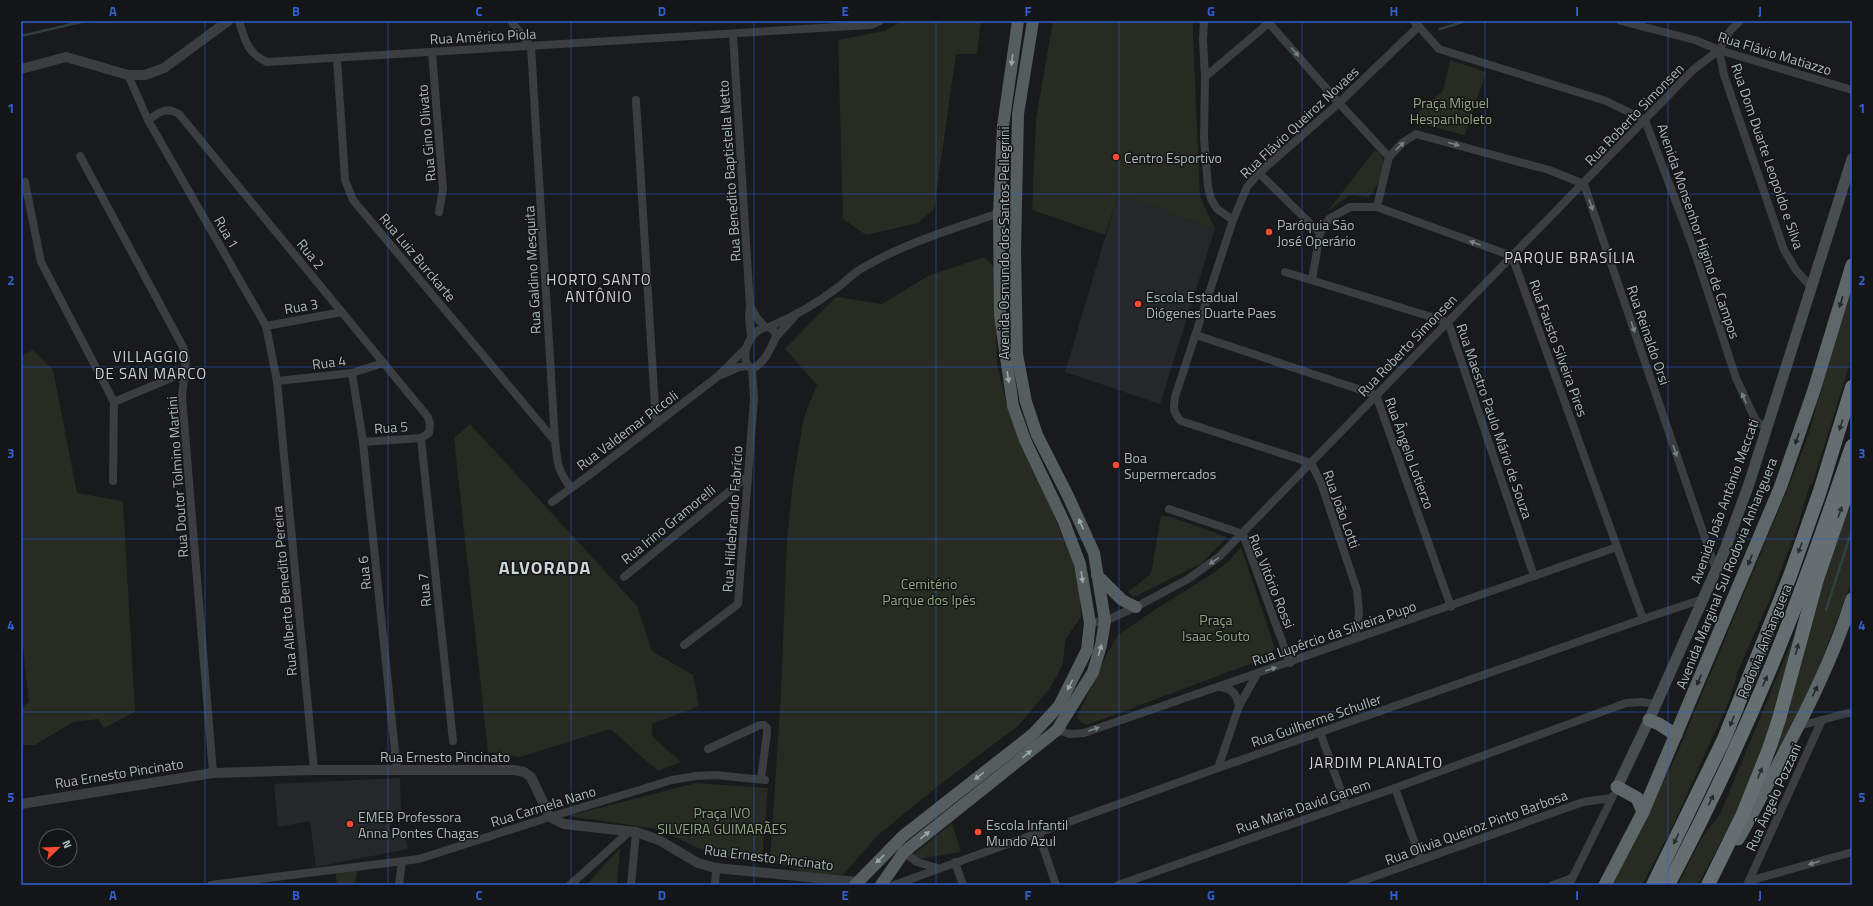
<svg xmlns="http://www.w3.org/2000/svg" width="1873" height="906" font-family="'Titillium Web',sans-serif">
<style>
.built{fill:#252728}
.green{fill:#272b22}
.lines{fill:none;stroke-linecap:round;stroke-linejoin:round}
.stream{stroke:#2e403e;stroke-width:2.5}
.minor{stroke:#3a3e40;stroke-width:8}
.tertiary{stroke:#3a3e40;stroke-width:10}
.secondary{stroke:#484e50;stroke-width:11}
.primary{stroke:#555d5f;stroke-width:12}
.trunk{stroke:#5d6668;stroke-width:13}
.motorway{stroke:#656f71;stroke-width:14}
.oneway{fill:#788284}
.oneway2{fill:#9aa7a9}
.oneway3{fill:#232526}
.oneway4{fill:#282c2d}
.grid{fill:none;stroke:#325ed4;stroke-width:1;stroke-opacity:0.55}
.poi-dot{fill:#f84b34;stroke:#141516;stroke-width:1.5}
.labels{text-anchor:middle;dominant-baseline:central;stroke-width:3;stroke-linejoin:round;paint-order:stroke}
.street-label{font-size:14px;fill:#abb9bb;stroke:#141516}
.park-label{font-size:14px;fill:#93a681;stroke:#141516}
.poi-label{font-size:14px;fill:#abb9bb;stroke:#141516;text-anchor:start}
.neighbourhood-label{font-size:15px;letter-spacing:1px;fill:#ccd5d7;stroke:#141516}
.district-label{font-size:18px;font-weight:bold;letter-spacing:1px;fill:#ccd5d7;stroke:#141516}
.neatline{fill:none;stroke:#325ed4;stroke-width:1.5}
.grid-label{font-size:13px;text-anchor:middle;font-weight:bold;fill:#325ed4}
</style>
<rect width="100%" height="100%" fill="#191a1b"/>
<g class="built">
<path d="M1118,194L1215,229L1160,404L1065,372Z"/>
<path d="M400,778L401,812L390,815V835L404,834L408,849L316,867L310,821L278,827L274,784Z"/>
</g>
<g class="green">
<path d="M901,21H981L977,54H956L934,209L918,223L866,235L843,219L838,40L885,31Z"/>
<path d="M1053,21H1193V35L1200,196L1215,229L1118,194L1105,235L1032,210L1036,119Z"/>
<path d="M1450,60L1486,72L1465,135L1408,121L1443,91Z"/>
<path d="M1375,150C1393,161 1378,185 1369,197L1350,195L1327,212Z"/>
<path d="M984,257L994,267L997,364L1007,406L1073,561L1080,596L1081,617L1065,640L1063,664L1050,688L1018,726L938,786L878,835L843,875L807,873L770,861L781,693L787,539L793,481L804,417L817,385L785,349L836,297L882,304L928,276Z"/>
<path d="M1852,283V357L1812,485L1810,484L1798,525L1771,597L1739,668L1729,701L1672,828L1642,885H1611L1676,756L1786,493L1807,439Z"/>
<path d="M33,350L53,370L77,493L123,501L135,712L104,728L98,719L73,722L35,745H21V708L29,702L21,628V356Z"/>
<path d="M470,424L637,606L652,651L693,675L699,706L652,724V736L681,762L658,771L610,729L520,757L488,752L454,438Z"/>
<path d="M1852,493V581L1813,682L1778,751L1776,750L1809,615Z"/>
<path d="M1161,516L1171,517L1227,537L1202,563L1134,597L1128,592L1151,574Z"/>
<path d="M1241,547L1275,649L1263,659L1087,725L1081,723L1077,717L1107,654L1118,635L1159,607L1209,576L1227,563Z"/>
<path d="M1794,636L1782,689L1748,791L1698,885H1678L1701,839L1720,814Z"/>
<path d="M696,783L768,788L762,859L713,855L658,829L568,816Z"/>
<path d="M952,823L961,852L906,861Z"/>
<path d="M620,848L617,885H586Z"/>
<path d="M335,869L357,871L355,885H337Z"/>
</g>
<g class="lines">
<g class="stream">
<path d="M91,21H114"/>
<path d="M1440,29L1466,21"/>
<path d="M21,36L85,21"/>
<path d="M1826,610L1852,530"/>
</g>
<g class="minor">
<path d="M239,21C245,40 247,53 267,62L836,27L871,25L880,21"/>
<path d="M511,21L531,47L555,441C557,462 558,472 571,488"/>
<path d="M1204,21L1203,40L1205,77L1204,138L1208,187L1211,199L1217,209L1233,220"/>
<path d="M1414,21L1439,49L1606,101L1645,120L1693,247L1736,378L1756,421L1767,428"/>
<path d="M1621,21L1695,40L1719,50L1852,90"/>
<path d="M1269,23L1339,103L1389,157"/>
<path d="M733,34L750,306L749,317L751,336"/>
<path d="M1719,50L1724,75L1784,250L1796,270L1811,287"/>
<path d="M432,52L443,189L439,212"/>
<path d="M337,58L345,180L353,200L555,441"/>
<path d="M128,75L148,120L266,326L277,381L314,770"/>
<path d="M1205,77L1271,21"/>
<path d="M636,100L656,424"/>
<path d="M148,120C161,112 164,106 179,114L428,417L430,424L429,433L421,438L363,442"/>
<path d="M80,156L183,347L186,359L182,396L213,773"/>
<path d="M1259,173L1320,233"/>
<path d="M25,182L41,262L114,402L113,481"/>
<path d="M1377,207L1389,157L1402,143L1416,134L1549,170L1584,184L1716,570"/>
<path d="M1285,272L1448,322L1534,576"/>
<path d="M1312,280L1320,233L1329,219L1350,207H1377L1512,256L1643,619"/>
<path d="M750,306L757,318L765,327"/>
<path d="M266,326L342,312"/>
<path d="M769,327C793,317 816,304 837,288C845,282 852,274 861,269C904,243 953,229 999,213"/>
<path d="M769,327L775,332L776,337C770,349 765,363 752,369C737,361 749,327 769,327Z"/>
<path d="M1196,335L1376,395L1451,607"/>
<path d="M776,337L794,317"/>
<path d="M352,373L363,442L397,770"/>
<path d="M721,375L739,367L748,366"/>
<path d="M277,381L352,373L383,363"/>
<path d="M114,402L185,372"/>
<path d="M421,438L453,741"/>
<path d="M552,502L588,476L717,377L747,347"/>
<path d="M1169,509L1243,534"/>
<path d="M1243,534L1290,663"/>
<path d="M624,577L748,476"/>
<path d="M1090,623L1105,621L1136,607L1188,579L1220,556L1693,70L1719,50L1730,31L1740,21"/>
<path d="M1355,638L1359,614L1357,590L1321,483L1311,463L1181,421C1173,413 1173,408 1175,397L1233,220L1247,187L1259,173L1339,103L1419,26"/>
<path d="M684,645L738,604L754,399L752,369"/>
<path d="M1220,687C1233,689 1236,693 1239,706"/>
<path d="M1799,726L1852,712"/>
<path d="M1057,730L1070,734L1084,733C1262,672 1439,609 1617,547"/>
<path d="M1320,732L1346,805"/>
<path d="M708,749L760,725H764L767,728V733L761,779"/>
<path d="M1218,768L1239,706L1257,674"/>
<path d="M1395,788L1421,860"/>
<path d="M1038,832L1056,885"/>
<path d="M904,852L917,862L937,868"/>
<path d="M955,862L963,885"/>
<path d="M1749,881L1852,852"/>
<path d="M211,885L419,859L550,817L672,780L696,776L716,775L765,780"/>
<path d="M399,885L402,861"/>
<path d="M570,885L630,831"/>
<path d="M631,885L636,832"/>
<path d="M715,885L716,868"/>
<path d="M894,885L1218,768L1643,619L1703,599"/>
<path d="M1118,885L1395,788L1626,703L1642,702L1656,704"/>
<path d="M1351,885L1583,802L1611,798"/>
<path d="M1553,885L1572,878"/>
<path d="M1569,885L1613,796"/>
<path d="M1747,885L1822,720"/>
</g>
<g class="tertiary">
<path d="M21,69L66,57L128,75H145L164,68L228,21"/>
<path d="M21,804L213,773L314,770H514L524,772L531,777L550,817L564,824L636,832L659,840L698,863L716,868L857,882"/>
</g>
<path class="secondary" d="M1617,787L1649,720L1724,552L1749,484L1852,159"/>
<g class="primary">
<path d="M1097,575L1122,600L1136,607"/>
<path d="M855,885L903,836L1033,734L1059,706L1087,650L1090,623L1080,564L1064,522L1025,440L1013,406L1000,315L999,213L1003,126L1018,21"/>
<path d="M881,885L904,852L1057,730L1093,672L1101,645L1105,621L1094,553L1068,496L1037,435L1026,402L1017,354L1015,251L1018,114L1033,21"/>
</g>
<g class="trunk">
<path d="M1649,720L1659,724L1676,735"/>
<path d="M1617,787L1637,798L1643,812"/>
<path d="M1738,839C1751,817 1762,794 1774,772C1804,716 1833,659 1852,599"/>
<path d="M1605,885L1643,812L1780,488L1814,390L1852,265"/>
</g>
<g class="motorway">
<path d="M1653,885L1724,739L1790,576L1820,491L1852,387"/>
<path d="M1668,885C1722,783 1770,677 1809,569C1824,528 1838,487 1852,446"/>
<path d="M1708,885L1743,814L1769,749L1779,719L1817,579L1852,477"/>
</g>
</g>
<defs><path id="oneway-solid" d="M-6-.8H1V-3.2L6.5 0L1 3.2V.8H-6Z"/></defs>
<g class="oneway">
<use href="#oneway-solid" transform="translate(1295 52) rotate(49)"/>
<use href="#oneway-solid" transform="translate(1454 144) rotate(15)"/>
<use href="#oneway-solid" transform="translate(1400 146) rotate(-44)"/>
<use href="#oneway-solid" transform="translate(1591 205) rotate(71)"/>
<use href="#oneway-solid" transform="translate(1475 243) rotate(-160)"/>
<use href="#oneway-solid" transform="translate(1633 327) rotate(71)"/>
<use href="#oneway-solid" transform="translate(1744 398) rotate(-113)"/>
<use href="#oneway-solid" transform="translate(1675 451) rotate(71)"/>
<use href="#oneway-solid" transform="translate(1214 561) rotate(145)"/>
<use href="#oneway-solid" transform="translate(1271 669) rotate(-19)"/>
<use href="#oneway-solid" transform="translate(1094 729) rotate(-19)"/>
<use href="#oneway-solid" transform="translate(1814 863) rotate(164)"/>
</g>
<g class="oneway2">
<use href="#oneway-solid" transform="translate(1012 60) rotate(97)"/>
<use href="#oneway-solid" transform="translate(1008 377) rotate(81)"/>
<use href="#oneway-solid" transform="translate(1081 524) rotate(-114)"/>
<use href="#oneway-solid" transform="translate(1082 577) rotate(81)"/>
<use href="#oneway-solid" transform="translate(1100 650) rotate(-74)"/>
<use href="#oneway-solid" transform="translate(1070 685) rotate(117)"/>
<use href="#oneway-solid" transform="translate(1027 754) rotate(-39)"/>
<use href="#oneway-solid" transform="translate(979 776) rotate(142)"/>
<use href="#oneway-solid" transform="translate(925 835) rotate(-39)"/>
<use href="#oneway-solid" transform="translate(880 859) rotate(135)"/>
</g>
<g class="oneway3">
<use href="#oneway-solid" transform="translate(1841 302) rotate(107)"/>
<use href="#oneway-solid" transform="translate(1797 439) rotate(109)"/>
<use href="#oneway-solid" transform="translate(1750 560) rotate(112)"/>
<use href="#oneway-solid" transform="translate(1699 680) rotate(113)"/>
<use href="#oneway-solid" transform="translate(1815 691) rotate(-65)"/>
</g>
<g class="oneway4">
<use href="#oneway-solid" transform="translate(1841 425) rotate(107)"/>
<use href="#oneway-solid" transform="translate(1840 512) rotate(-71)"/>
<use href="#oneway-solid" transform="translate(1800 548) rotate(110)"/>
<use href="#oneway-solid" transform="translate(1797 649) rotate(-76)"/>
<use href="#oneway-solid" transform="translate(1765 681) rotate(-67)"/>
<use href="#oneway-solid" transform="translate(1732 721) rotate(112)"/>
<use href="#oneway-solid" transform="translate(1760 773) rotate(-68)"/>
<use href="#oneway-solid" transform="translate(1711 800) rotate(-64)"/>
<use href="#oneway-solid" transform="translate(1676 839) rotate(116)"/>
</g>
<path class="grid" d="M205,21V885M388,21V885M571,21V885M754,21V885M936,21V885M1119,21V885M1302,21V885M1485,21V885M1668,21V885M21,194H1852M21,367H1852M21,539H1852M21,712H1852"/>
<g class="poi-dot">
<circle cx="1116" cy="157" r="4"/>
<circle cx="1269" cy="232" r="4"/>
<circle cx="1138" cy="304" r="4"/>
<circle cx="1116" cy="465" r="4"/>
<circle cx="350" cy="824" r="4"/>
<circle cx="978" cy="832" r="4"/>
</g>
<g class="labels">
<g class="street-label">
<text transform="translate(483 36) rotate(-3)">Rua Américo Piola</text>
<text transform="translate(1775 53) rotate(17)">Rua Flávio Matiazzo</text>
<text transform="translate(1634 114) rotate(-46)">Rua Roberto Simonsen</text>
<text transform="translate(1299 122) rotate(-43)">Rua Flávio Queiroz Novaes</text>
<text transform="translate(426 133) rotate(-95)">Rua Gino Olivato</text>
<text transform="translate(1768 156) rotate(71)">Rua Dom Duarte Leopoldo e Silva</text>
<text transform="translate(729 171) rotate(-94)">Rua Benedito Baptistella Netto</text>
<text transform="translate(1699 231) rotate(71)">Avenida Monsenhor Higino de Campos</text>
<text transform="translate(227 232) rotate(60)">Rua 1</text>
<text transform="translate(1003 243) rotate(-90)">Avenida Osmundo dos Santos Pellegrini</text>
<text transform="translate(311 254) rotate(51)">Rua 2</text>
<text transform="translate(418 257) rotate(50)">Rua Luiz Burckarte</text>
<text transform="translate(532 270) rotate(-93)">Rua Galdino Mesquita</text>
<text transform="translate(301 306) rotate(-10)">Rua 3</text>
<text transform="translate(1649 335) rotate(71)">Rua Reinaldo Orsi</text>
<text transform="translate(1407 345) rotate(-46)">Rua Roberto Simonsen</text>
<text transform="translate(1559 348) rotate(70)">Rua Fausto Silveira Pires</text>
<text transform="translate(329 362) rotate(-7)">Rua 4</text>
<text transform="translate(1495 421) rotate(71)">Rua Maestro Paulo Mário de Souza</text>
<text transform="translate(391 427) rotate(-4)">Rua 5</text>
<text transform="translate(627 430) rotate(-37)">Rua Valdemar Piccoli</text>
<text transform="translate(1410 453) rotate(70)">Rua Ângelo Lotierzo</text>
<text transform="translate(177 477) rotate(-94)">Rua Doutor Tolmino Martini</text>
<text transform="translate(1724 501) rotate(-70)">Avenida João Antônio Meccati</text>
<text transform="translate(1342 509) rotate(70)">Rua João Lotti</text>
<text transform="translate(732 519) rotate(-86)">Rua Hildebrando Fabrício</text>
<text transform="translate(668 524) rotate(-39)">Rua Irino Gramorelli</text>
<text transform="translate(364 573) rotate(-96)">Rua 6</text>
<text transform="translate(1726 573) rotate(-68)">Avenida Marginal Sul Rodovia Anhanguera</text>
<text transform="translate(1272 581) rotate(68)">Rua Vitório Rossi</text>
<text transform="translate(424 590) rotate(-96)">Rua 7</text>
<text transform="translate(284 591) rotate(-95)">Rua Alberto Benedito Pereira</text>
<text transform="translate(1334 633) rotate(-19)">Rua Lupércio da Silveira Pupo</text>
<text transform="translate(1764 641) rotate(-68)">Rodovia Anhanguera</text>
<text transform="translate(1316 720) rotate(-19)">Rua Guilherme Schuller</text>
<text x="445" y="756">Rua Ernesto Pincinato</text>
<text transform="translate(119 773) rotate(-9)">Rua Ernesto Pincinato</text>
<text transform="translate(1773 797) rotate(-66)">Rua Ângelo Pozzani</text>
<text transform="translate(543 806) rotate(-17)">Rua Carmela Nano</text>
<text transform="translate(1303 806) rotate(-19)">Rua Maria David Ganem</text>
<text transform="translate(1476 827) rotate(-20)">Rua Olivia Queiroz Pinto Barbosa</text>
<text transform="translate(769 857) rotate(7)">Rua Ernesto Pincinato</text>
</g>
<g class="park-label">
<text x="1451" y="102">Praça Miguel<tspan x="1451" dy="16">Hespanholeto</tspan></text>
<text x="929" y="583">Cemitério<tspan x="929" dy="16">Parque dos Ipês</tspan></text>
<text x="1216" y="619">Praça<tspan x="1216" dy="16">Isaac Souto</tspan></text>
<text x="722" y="812">Praça IVO<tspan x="722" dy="16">SILVEIRA GUIMARÃES</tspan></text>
</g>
<g class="poi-label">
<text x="1124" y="157">Centro Esportivo</text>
<text x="1277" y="224">Paróquia São<tspan x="1277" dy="16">José Operário</tspan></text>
<text x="1146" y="296">Escola Estadual<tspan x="1146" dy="16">Diógenes Duarte Paes</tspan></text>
<text x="1124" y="457">Boa<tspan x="1124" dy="16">Supermercados</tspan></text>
<text x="358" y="816">EMEB Professora<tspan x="358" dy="16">Anna Pontes Chagas</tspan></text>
<text x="986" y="824">Escola Infantil<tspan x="986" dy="16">Mundo Azul</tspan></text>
</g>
<g class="neighbourhood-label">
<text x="1570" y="257">PARQUE BRASÍLIA</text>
<text x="599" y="279">HORTO SANTO<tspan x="599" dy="17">ANTÔNIO</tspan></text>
<text x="151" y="356">VILLAGGIO<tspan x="151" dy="17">DE SAN MARCO</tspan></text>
<text x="1376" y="762">JARDIM PLANALTO</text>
</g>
<g class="district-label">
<text x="545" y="567">ALVORADA</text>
</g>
</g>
<rect width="1873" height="906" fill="none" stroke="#141516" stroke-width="44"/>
<g transform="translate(58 848) rotate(67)"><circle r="19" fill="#141516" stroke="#505758"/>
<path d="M0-3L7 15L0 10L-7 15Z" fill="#f84b34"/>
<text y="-6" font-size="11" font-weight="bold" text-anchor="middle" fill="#abb9bb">N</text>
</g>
<rect x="22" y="22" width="1829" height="862" class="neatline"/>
<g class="grid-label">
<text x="113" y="16">A</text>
<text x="296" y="16">B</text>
<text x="479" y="16">C</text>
<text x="662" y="16">D</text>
<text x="845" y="16">E</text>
<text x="1028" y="16">F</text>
<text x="1211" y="16">G</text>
<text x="1394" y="16">H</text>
<text x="1577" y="16">I</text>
<text x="1760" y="16">J</text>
<text x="11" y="113">1</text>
<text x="1862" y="113">1</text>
<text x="11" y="285">2</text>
<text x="1862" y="285">2</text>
<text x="11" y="458">3</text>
<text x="1862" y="458">3</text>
<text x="11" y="630">4</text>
<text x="1862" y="630">4</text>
<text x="11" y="802">5</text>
<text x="1862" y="802">5</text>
<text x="113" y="900">A</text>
<text x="296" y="900">B</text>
<text x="479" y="900">C</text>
<text x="662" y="900">D</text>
<text x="845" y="900">E</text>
<text x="1028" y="900">F</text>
<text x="1211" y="900">G</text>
<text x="1394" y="900">H</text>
<text x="1577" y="900">I</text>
<text x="1760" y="900">J</text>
</g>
</svg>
